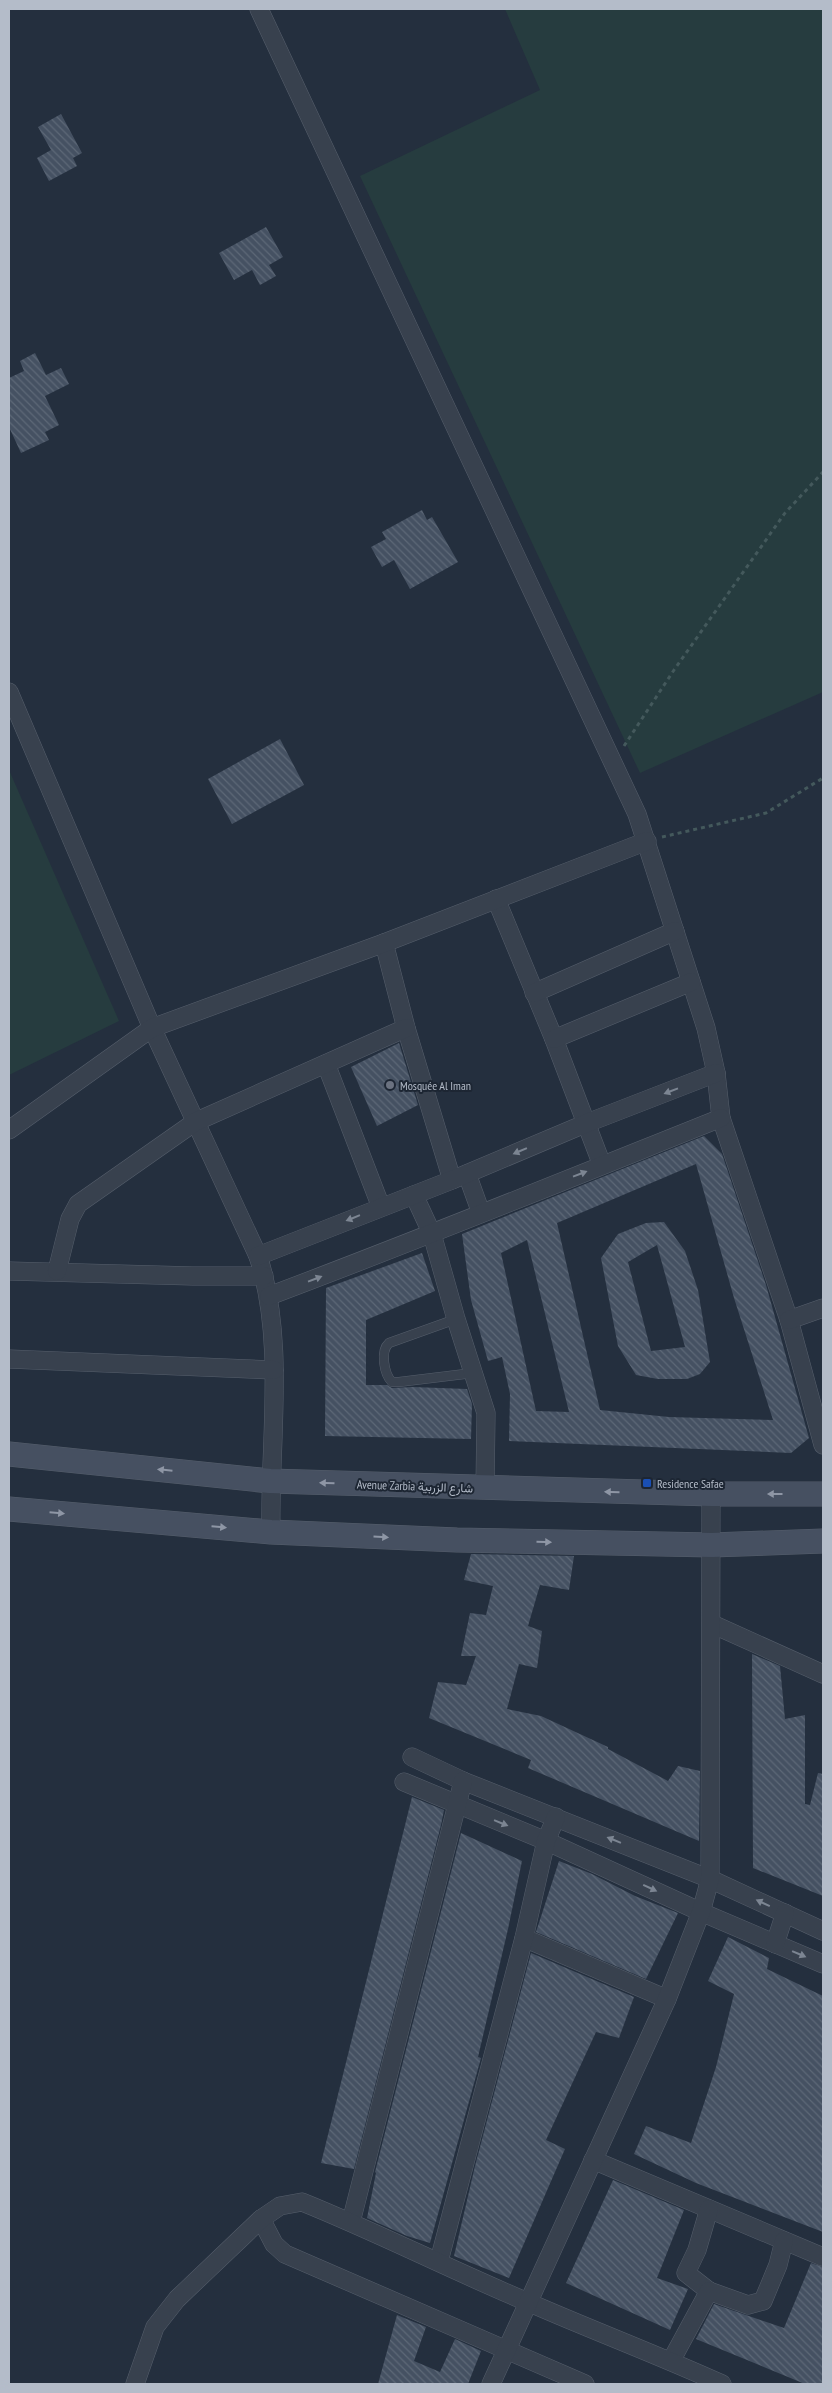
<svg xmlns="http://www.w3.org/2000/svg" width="832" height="2393" font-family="'PT Sans Narrow',Vazirmatn,sans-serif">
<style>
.grass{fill:#263c3f}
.building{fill:url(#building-back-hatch);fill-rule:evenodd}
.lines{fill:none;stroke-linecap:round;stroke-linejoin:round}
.service-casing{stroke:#565f6c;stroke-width:10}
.minor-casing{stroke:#565f6c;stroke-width:19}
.secondary-casing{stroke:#565f6c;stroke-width:25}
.path{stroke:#44595c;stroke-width:3;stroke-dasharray:4 4;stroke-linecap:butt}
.service{stroke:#38414e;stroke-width:9}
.minor{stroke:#38414e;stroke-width:18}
.secondary{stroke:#465061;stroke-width:24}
.oneway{fill:#7c8592}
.oneway2{fill:#8e96a5}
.worship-dot{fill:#6b7280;stroke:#1d2633;stroke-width:2}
.transit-dot{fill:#1a4fb4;stroke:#1d2633;stroke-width:2}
.labels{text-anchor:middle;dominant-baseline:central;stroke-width:4;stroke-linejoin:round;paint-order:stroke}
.poi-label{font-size:12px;fill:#b4bcc9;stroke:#1d2633;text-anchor:start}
.street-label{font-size:12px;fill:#b4bcc9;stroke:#1d2633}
</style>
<defs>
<pattern id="building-back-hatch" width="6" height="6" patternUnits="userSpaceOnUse" patternTransform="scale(1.25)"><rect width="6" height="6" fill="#455162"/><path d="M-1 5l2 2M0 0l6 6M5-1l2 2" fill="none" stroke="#5d6877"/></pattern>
</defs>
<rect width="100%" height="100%" fill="#242f3e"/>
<g class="grass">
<path d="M505,9H823V692L640,773L360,176L540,90Z"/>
<path d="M9,770L119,1021L9,1075Z"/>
</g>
<g class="building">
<path d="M61,114L82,153L73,158L77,166L49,181L37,158L51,150L38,127Z"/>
<path d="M266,227L283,257L269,265L276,276L260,285L252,270L234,280L219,253Z"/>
<path d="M35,353L46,375L61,368L69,384L45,396L59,425L45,432L49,440L21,453L9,427V378L24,371L20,361Z"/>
<path d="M422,510L427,520L432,517L458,562L410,589L394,560L382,567L371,547L386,539L382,532Z"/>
<path d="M280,739L304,785L232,824L208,779Z"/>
<path d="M399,1043L418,1105L377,1126L351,1067Z"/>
<path d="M704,1136L722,1154L766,1285L809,1438L791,1453L509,1441L510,1394L502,1357L488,1361L471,1300L462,1234ZM696,1164L734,1298L773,1420L669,1417L600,1410L557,1223ZM527,1240L569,1412L536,1411L501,1253Z"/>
<path d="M664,1222L685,1251L698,1290L710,1362L700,1374L687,1379H658L636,1375L618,1346L601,1258L618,1234L646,1223ZM657,1245L685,1347L651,1351L628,1262Z"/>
<path d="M422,1253L435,1291L366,1320V1385H387L392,1388L413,1387L467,1389L472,1404L471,1439L325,1436L326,1288Z"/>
<path d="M471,1554L574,1556L569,1590L540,1585L528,1626L542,1631L537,1668L519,1664L507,1709L541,1716L608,1747V1749L668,1781L678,1766L700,1771L699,1841L528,1768L531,1760L429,1718L438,1682L466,1685L476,1656H461L470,1613L486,1615L493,1586L464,1580Z"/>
<path d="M752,1654L780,1666L785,1719L805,1715V1804L810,1805L818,1773L823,1774V1896L753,1868Z"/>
<path d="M412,1797L444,1810L441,1825L354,2169L321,2163Z"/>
<path d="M461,1833L522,1861L508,1929L478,2057L481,2058L430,2243L407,2236L367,2218L376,2173L375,2172Z"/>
<path d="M559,1861L592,1874L635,1896L678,1913L646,1979L536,1932Z"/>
<path d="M728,1937L769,1958L767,1969L823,1996V2232L696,2183L634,2154L646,2126L691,2143L716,2067L734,1994L708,1981Z"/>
<path d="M531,1953L634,1997L619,2038L596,2032L546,2140L565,2149L509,2278L454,2256L475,2166Z"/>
<path d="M613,2180L684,2210L657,2278L688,2289L670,2330L566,2283Z"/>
<path d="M811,2263L823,2267V2384H805L696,2339L714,2304L784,2328Z"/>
<path d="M397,2315L426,2327L414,2361L440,2372L455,2339L481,2351L468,2384H378Z"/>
</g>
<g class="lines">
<g class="service-casing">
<path id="service" d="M456,1319L389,1343C380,1351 384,1374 392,1382H399L473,1373"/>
</g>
<g class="minor-casing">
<g id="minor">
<path d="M259,9L637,814L706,1028L716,1073L721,1118L789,1320L823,1445"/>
<path d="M9,692L152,1028L258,1256C286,1342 269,1442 271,1532"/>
<path d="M496,899L554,1039L602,1165"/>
<path d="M384,943L406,1028L452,1180"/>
<path d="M534,993L675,931"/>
<path d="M554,1039L691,982"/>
<path d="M326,1064L381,1207"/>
<path d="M9,1130L152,1028L384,943L647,841"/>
<path d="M467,1174L481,1213"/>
<path d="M414,1195L432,1234L456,1319L486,1413L485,1489"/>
<path d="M258,1256L452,1180L587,1123L716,1073"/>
<path d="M9,1271L193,1276H264"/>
<path d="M57,1271L70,1219L78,1204L195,1122L406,1028"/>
<path d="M269,1296C421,1239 571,1178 721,1118"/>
<path d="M789,1320L823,1308"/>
<path d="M9,1359L274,1370"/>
<path d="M712,1624L823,1674"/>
<path d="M412,1757L463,1781L710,1879L823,1931"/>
<path d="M404,1782L546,1841L701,1912L823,1964"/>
<path d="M524,1938L667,1999"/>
<path d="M775,1944L785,1913"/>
<path d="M593,2160L823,2257"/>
<path d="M709,2209L697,2250L686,2273L709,2291"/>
<path d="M261,2219L274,2244L285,2254L585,2384"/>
<path d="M351,2222L463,1781"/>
<path d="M439,2261L524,1938L546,1841L556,1817"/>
<path d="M671,2361L709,2291L748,2305L763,2301L778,2265L784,2241"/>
<path d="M135,2384L155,2327L177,2299L261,2219L280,2206L302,2202C379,2233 453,2271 530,2303C594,2331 658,2355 722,2384"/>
<path d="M491,2384L667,1999L701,1912L710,1879L711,1494"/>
</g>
</g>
<g class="secondary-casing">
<g id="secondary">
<path d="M9,1454L270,1481L711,1494H823"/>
<path d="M9,1509L271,1532L457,1540L712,1545L823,1541"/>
</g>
</g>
<g class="path">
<path d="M624,746L674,670L785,513L823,472"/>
<path d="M662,837L766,813L823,778"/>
</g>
<use href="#service" class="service"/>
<use href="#minor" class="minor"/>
<use href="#secondary" class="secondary"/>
</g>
<defs><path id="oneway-solid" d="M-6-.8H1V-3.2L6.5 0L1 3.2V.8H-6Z" transform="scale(1.25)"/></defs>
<g class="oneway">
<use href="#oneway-solid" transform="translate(671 1091) rotate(159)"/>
<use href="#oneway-solid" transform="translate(520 1151) rotate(157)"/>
<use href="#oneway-solid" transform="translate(580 1174) rotate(-21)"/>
<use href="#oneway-solid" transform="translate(353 1218) rotate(158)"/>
<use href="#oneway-solid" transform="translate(315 1279) rotate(-21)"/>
<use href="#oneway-solid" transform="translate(501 1823) rotate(22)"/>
<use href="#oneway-solid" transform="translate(614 1840) rotate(-158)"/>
<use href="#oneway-solid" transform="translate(650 1888) rotate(25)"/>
<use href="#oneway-solid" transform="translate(763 1903) rotate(-155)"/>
<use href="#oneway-solid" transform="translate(799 1954) rotate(23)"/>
</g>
<g class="oneway2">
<use href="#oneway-solid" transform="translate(165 1470) rotate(-174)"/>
<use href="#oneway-solid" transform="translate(327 1483) rotate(-178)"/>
<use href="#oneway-solid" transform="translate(612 1492) rotate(-179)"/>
<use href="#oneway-solid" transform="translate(775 1494) rotate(180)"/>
<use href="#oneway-solid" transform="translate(57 1513) rotate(5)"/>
<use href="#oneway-solid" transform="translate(219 1527) rotate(5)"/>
<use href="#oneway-solid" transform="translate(381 1537) rotate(3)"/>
<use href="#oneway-solid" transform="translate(544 1542) rotate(1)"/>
</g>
<circle class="worship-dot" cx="390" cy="1085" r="5"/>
<rect class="transit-dot" x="642" y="1478" width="10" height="10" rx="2.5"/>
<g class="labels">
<g class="poi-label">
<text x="400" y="1085">Mosquée Al Iman</text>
<text x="657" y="1483">Residence Safae</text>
</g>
<g class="street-label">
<text transform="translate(415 1486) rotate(2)">Avenue Zarbia شارع الزربية</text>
</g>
</g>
<rect width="832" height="2393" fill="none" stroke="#b4bcc9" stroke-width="20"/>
</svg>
